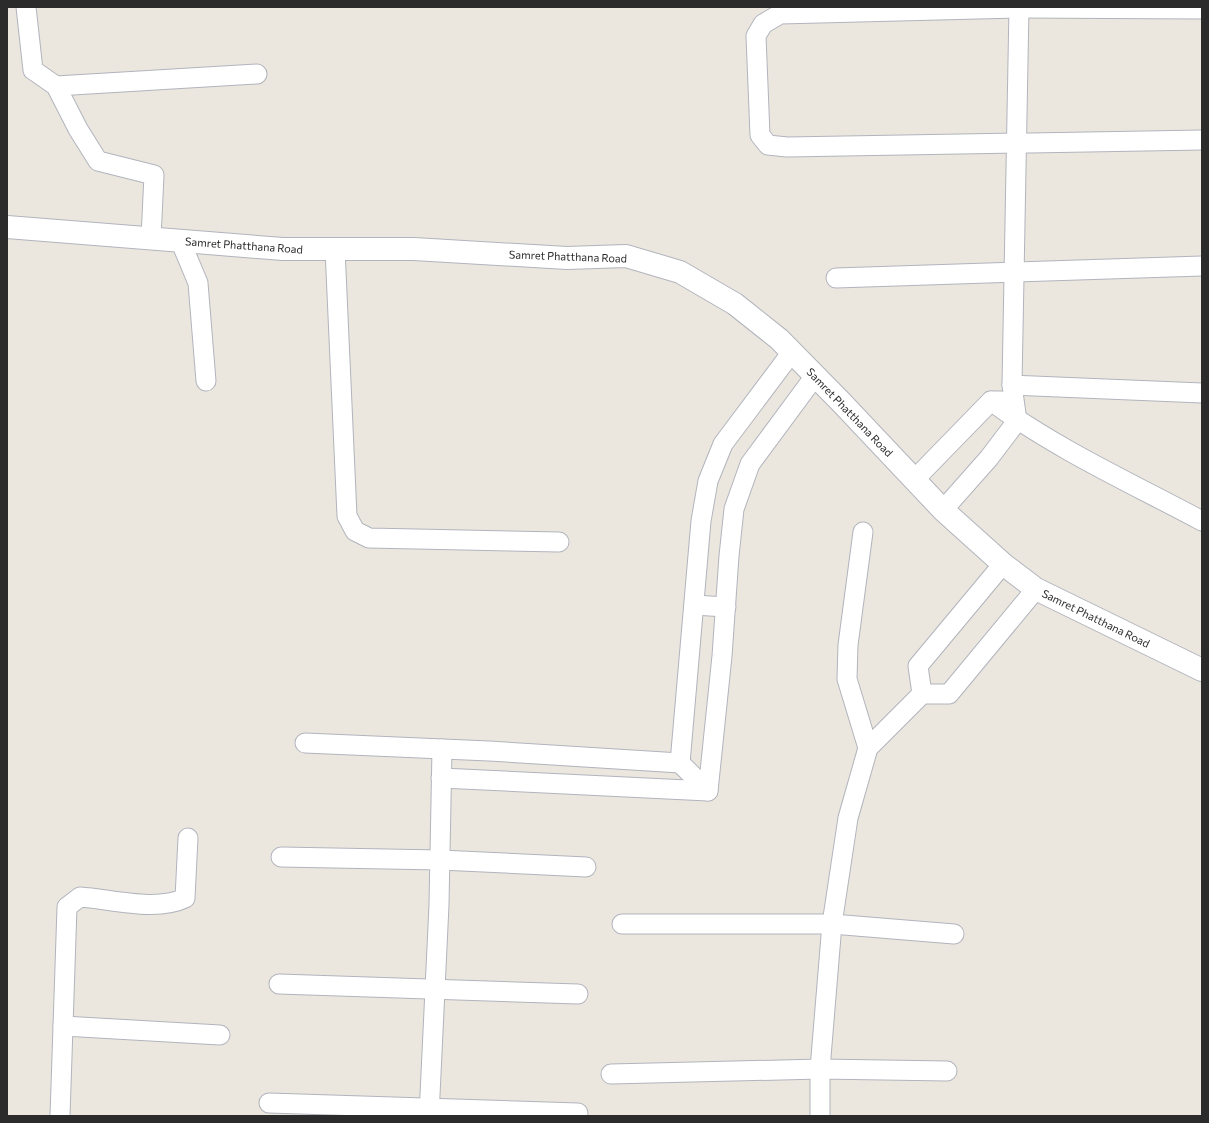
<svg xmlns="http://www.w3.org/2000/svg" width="1209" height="1123" font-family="Commissioner,sans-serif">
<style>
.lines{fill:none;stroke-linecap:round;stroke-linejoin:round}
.minor-casing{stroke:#b2b4bd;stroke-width:21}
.tertiary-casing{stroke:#b2b4bd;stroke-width:24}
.minor{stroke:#fff;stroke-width:19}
.tertiary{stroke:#fff;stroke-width:22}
.labels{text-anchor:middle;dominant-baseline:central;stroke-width:3;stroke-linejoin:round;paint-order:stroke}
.street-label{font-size:11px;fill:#2b2b2b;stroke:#fff}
</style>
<rect width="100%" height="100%" fill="#ebe7df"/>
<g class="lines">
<g class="minor-casing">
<g id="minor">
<path d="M26,7L33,70L56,86L78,129L98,161L154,175L151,238"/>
<path d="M1202,9L1019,8L780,14L763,24L756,36L760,135L768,145L787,147L1202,140"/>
<path d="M56,86L257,74"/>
<path d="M180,240L198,283L206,381"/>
<path d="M335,249L347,516L355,531L369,538L559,542"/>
<path d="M836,278L1202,266"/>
<path d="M1012,385L1202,393"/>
<path d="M991,401C1056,449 1131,483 1202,521"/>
<path d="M915,479L991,401H1002"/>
<path d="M943,510L989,458L1017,421L1012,385L1019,7"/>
<path d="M863,532L848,645L847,679L868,748"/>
<path d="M694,605L726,607"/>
<path d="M922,694L918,666L1003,564"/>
<path d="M305,743L489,751L680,763L701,521L708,481L723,444L792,352"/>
<path d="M680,763L708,791"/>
<path d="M441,778L708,791L722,656L729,556L734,509L750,464L815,376"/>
<path d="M281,857L440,860L586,867"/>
<path d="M622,924H832L954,934"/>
<path d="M279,984L578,994"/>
<path d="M63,1026L220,1035"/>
<path d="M611,1074L820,1069L947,1071"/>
<path d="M269,1103L578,1113"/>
<path d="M60,1116L67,907L80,897C111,899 156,912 185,898L188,838"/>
<path d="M429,1116L439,905L442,749"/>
<path d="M820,1116V1069L832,924L848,818L868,748L922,694H949L1036,589"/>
</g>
</g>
<g class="tertiary-casing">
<path id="tertiary" d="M7,227L283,249H414L567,258L626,256L680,272L735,304L779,339L841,402L943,510L1003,564L1036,589L1202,670"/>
</g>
<use href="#minor" class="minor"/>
<use href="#tertiary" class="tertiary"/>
</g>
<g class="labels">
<g class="street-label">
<text transform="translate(244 245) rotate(4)">Samret Phatthana Road</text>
<text transform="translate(568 256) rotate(2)">Samret Phatthana Road</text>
<text transform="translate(850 412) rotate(46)">Samret Phatthana Road</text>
<text transform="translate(1096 618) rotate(26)">Samret Phatthana Road</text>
</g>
</g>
<rect width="1209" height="1123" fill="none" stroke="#2b2b2b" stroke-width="16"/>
</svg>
